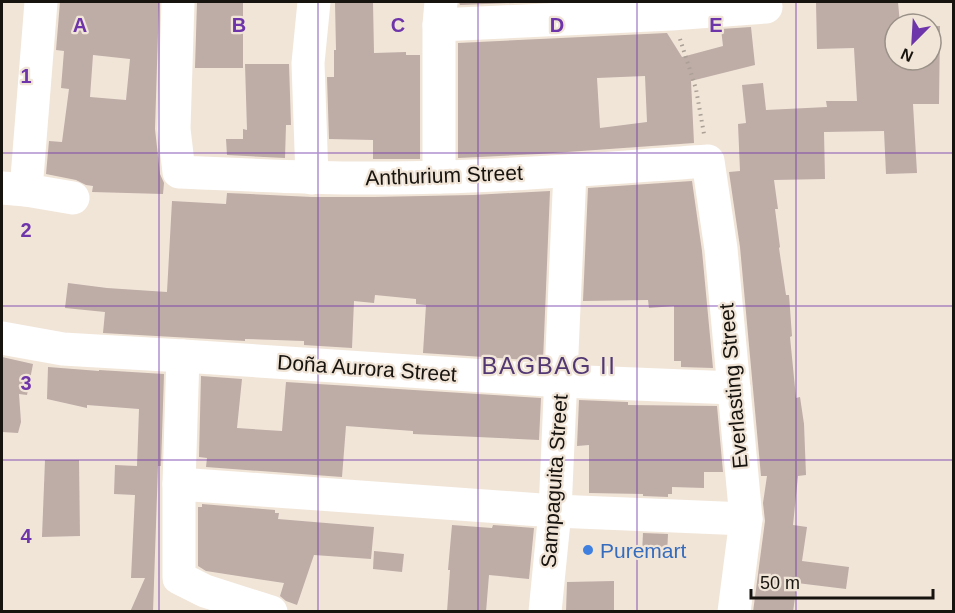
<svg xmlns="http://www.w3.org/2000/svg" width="955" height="613" font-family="Helvetica,sans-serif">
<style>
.building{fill:#beaca7;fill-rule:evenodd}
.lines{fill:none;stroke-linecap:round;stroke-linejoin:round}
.path{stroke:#aaa096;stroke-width:4;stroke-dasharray:1.5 4.5;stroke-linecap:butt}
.minor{stroke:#fff;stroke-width:33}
.grid{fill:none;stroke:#6e34a9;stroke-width:1.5;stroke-opacity:0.55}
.shop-dot{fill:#3f7fe0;stroke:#f1e5d8;stroke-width:2}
.labels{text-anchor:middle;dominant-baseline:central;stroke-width:4.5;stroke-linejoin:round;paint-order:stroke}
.street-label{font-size:21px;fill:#17130e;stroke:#f1e5d8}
.shop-label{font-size:21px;fill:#366cbe;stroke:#f1e5d8;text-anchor:start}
.quarter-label{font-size:24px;letter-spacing:1.5px;fill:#523873;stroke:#f1e5d8}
.grid-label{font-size:20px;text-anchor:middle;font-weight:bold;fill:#6e34a9;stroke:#f1e5d8;stroke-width:4.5;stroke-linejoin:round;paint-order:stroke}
</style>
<rect width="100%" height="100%" fill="#f1e5d8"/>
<g class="building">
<path d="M60,2H159L155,129L160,174L164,183L163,194L92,192L93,186L86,185L76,180L46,174L49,141L62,142L69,89L61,88L64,51L56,50ZM93,55L130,59L126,100L90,97Z"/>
<path d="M197,2H243V68H195Z"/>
<path d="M335,2H373L374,53L406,52V55H420V159H373V140L329,139L327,77H334V50H336Z"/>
<path d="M459,2H539L460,5Z"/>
<path d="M816,2H898L900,24H895V60H931V26H940L939,104H913L917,173L886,174L884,131L824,132L825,179L774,180L778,209H775L780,247L779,248L786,295H789L792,336L790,337L796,398L800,397L804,424L806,475L798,476L793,525L807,527L802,561L849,567L846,589L797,583L793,612H753L765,521L763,503L767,476H761L740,247L729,172L740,171L738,124L746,123L742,85L763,83L766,110L827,107L826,101H857L854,48L817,49Z"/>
<path d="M751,27L755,65L691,81L694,143L539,154L458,158V43L667,33L682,57L723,46L721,29ZM645,76L647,122L600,128L597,78Z"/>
<path d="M245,64H289L291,125H286L285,158L227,155L226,139H243V129L247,130Z"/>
<path d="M692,181L702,251L713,368L681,367V361H674V306L649,308L648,300L583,301L588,188Z"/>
<path d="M550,191L543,361L423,353L426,305L416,304V299L375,295L374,303L354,301L352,348L304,345V341L245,339V341L103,333L105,312L65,308L68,283L107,288L167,292L172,201L226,204L227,193L312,197H374L473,195Z"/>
<path d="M2,357L33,364L27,395L19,394L21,422L18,433L2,432Z"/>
<path d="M48,367L99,371V370L164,374L161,466H158L153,612H130L145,578H131L135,495L114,494L115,465L137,466L139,409L87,405V408L47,399Z"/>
<path d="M201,376L242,379L237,428L282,431L286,382L541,398L539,440L413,434V431L346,426L342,477L206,467L207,458L199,457Z"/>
<path d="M579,400L628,402V405L717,406L723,472H704V488L672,487V494H668V497L643,496V494L589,493V445L577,446Z"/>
<path d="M45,460H79L80,536L42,537Z"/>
<path d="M202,504L275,510V513H279L278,519L374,527L371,559L314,555L297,605L286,601L280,596L284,583L206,571L198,566V507H202Z"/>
<path d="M452,525L492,528L493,525L534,528L529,579L489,575L486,612H447L450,570H448Z"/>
<path d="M643,533L668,534L667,555L642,554Z"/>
<path d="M374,551L404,554L402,572L373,569Z"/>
<path d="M614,581V612H566L567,582Z"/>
</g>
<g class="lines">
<path class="path" d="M680,39L696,89L704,134"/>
<g class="minor">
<path d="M178,2L174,129L179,172C266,176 352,180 439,177C529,175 619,167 708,161L721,249L746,519L734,612"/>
<path d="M439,25L671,14L766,7"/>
<path d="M439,177V25L441,2"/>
<path d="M312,178L308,63L314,2"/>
<path d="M2,188L26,190L73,198"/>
<path d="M26,190L41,2"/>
<path d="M2,338L63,349L183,356L561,381L734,388"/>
<path d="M183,356L179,484V578L205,591L271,612"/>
<path d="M179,484L555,511L746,519"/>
<path d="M545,612L555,511L570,171"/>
</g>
</g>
<path class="grid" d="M159,2V612M318,2V612M478,2V612M637,2V612M796,2V612M2,153H954M2,306H954M2,460H954"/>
<circle class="shop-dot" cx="588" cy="550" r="6"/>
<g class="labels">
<g class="street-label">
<text transform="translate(444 175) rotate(-2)">Anthurium Street</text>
<text transform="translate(367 368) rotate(4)">Doña Aurora Street</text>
<text transform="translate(733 386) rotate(-95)">Everlasting Street</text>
<text transform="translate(554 481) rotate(-86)">Sampaguita Street</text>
</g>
<g class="shop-label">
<text x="600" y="550">Puremart</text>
</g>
<g class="quarter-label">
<text x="549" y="365">BAGBAG II</text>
</g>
</g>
<g class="grid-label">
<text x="80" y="32">A</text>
<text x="239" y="32">B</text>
<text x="398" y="32">C</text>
<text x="557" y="32">D</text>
<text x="716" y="32">E</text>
<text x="26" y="83">1</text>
<text x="26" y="237">2</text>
<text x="26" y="390">3</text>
<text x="26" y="543">4</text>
</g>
<rect width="955" height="613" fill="none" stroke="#17130e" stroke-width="6"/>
<g transform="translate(913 42) rotate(204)"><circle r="28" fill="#f1e5d8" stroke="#9a9187" stroke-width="1.5"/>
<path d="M0-4.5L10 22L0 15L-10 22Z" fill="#6e34a9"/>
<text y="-9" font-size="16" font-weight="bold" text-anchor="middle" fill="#17130e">N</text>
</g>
<path d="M751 589v9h182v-9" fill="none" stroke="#17130e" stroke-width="3"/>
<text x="760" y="589" font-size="18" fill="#17130e" stroke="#f1e5d8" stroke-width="4.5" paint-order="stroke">50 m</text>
</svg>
